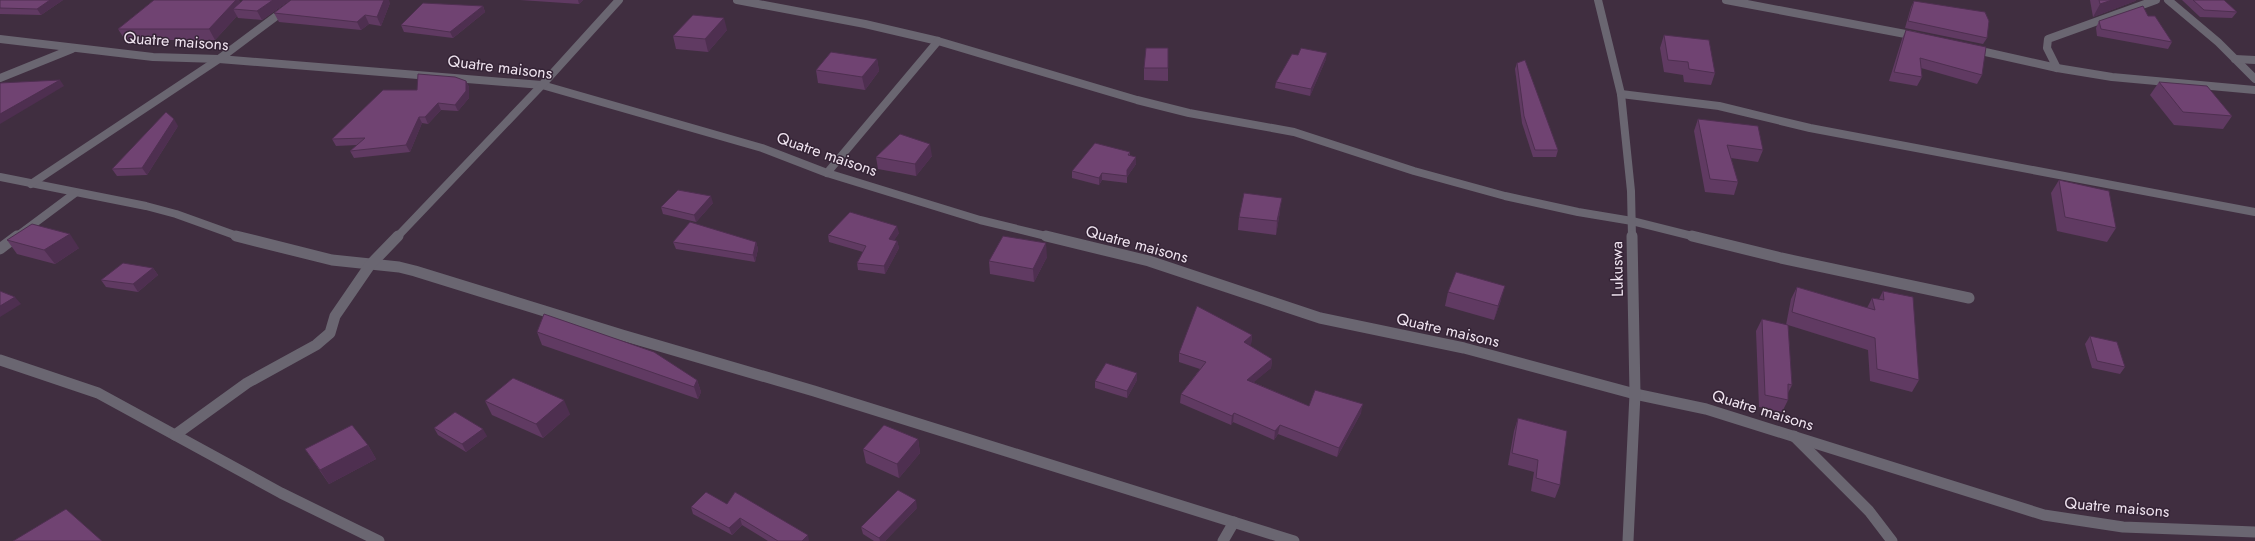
<svg xmlns="http://www.w3.org/2000/svg" width="2255" height="541" font-family="Jost,sans-serif">
<style>
.lines{fill:none;stroke-linecap:round;stroke-linejoin:round}
.minor-far1{stroke:#6a6671;stroke-width:8}
.minor{stroke:#6a6671;stroke-width:11}
.wall{fill:#603a62}
.shaded-wall{fill:#4e2f50}
.building{fill:#704372;stroke:#4e2f50}
.labels{text-anchor:middle;dominant-baseline:central;stroke-width:3;stroke-linejoin:round;paint-order:stroke}
.street-label{font-size:16px;fill:#efe3ef;stroke:#352436}
</style>
<rect width="100%" height="100%" fill="#402e40"/>
<g class="lines">
<g class="minor-far1">
<path d="M737,0L865,24L938,41L1137,100L1189,113L1294,132L1414,171L1505,196L1578,212L1632,221L1696,237"/>
<path d="M1598,0L1621,94L1631,191L1632,237"/>
<path d="M1726,0L1916,36"/>
<path d="M2168,0L2218,42L2255,79"/>
<path d="M0,39L153,57L219,59L542,85L762,148L827,173L980,220L1050,237"/>
<path d="M1972,49L2057,68L2112,77L2255,90"/>
<path d="M2235,59L2255,60"/>
<path d="M2057,68L2047,48L2048,39L2156,0"/>
<path d="M0,78L72,49"/>
<path d="M1621,94L1719,106L1810,128L2255,212"/>
<path d="M827,173L938,41"/>
<path d="M0,177L146,206L176,214L240,237"/>
<path d="M31,184L219,59L298,0"/>
<path d="M16,237L75,193"/>
<path d="M397,237L542,85L619,0"/>
</g>
<g class="minor">
<path d="M236,236L332,260L399,267L415,271L622,335L814,391L1294,541"/>
<path d="M1046,236L1149,261L1320,318L1464,348L1635,394L1706,409L2044,515L2123,527L2255,532"/>
<path d="M1692,236L1781,258L1969,298"/>
<path d="M0,249L17,236"/>
<path d="M0,360L98,393L281,493L379,541"/>
<path d="M175,435L247,383L316,345L330,333L335,316L370,265L398,236"/>
<path d="M1794,436L1869,511L1892,541"/>
<path d="M1223,541L1234,522"/>
<path d="M1628,541L1635,394L1632,236"/>
</g>
</g>
<g class="wall">
<path d="M0,0H63L41,15L0,14Z"/>
<path d="M154,0H239L240,3L290,0L262,20L238,18L237,16L215,40H125L118,29Z"/>
<path d="M520,0H583L579,4Z"/>
<path d="M2090,0H2136L2135,1L2093,17Z"/>
<path d="M2182,0H2224L2237,12L2232,18L2200,17Z"/>
<path d="M1914,1L1987,38L1983,44L1905,28L1911,7Z"/>
<path d="M390,3L381,26L369,24L361,30L279,22L274,13Z"/>
<path d="M483,6L485,12L453,38L404,32L401,25Z"/>
<path d="M2148,16L2172,42L2168,49L2097,36L2096,28L2099,21Z"/>
<path d="M727,30L708,52L676,49L673,36Z"/>
<path d="M1906,30L1982,75L1977,84L1921,68L1922,77L1917,86L1889,81L1902,39Z"/>
<path d="M1664,35L1715,73L1711,85L1684,82L1683,75L1664,72L1660,48Z"/>
<path d="M1168,48V81L1144,80V68Z"/>
<path d="M877,59L879,71L865,90L818,83L816,70Z"/>
<path d="M1326,59L1310,96L1275,88L1276,82Z"/>
<path d="M1517,63L1558,150L1556,157H1533L1522,123L1515,69Z"/>
<path d="M466,81L469,87V98L458,111L441,110L428,124L422,123L410,152L354,158L350,151L357,145L336,146L332,139Z"/>
<path d="M2159,82L2232,116L2223,129L2174,125L2150,95Z"/>
<path d="M1698,119L1763,150L1758,162L1731,158L1738,182L1734,195L1705,192L1694,131Z"/>
<path d="M178,126L147,175L117,176L112,169Z"/>
<path d="M1130,152V156L1136,164L1127,177V183L1102,180L1099,185L1072,178V171Z"/>
<path d="M932,156L916,176L878,169L876,157Z"/>
<path d="M2059,180L2116,228L2107,242L2057,231L2051,193Z"/>
<path d="M713,203L696,222L663,214L661,207Z"/>
<path d="M1280,211L1276,235L1238,230L1239,217Z"/>
<path d="M899,233L894,240L897,241L899,248L885,274L858,270L857,263L863,252L829,242L828,235Z"/>
<path d="M7,240L79,248L55,264L17,254Z"/>
<path d="M673,242H756L758,249L755,262L676,249Z"/>
<path d="M1047,257L1034,282L990,274L989,261Z"/>
<path d="M153,268L158,275L138,292L106,287L101,280Z"/>
<path d="M1797,287L1867,308L1872,298L1879,299L1883,291L1919,380L1912,392L1870,381L1868,350L1788,325L1792,385L1788,393V400L1782,412L1759,407L1756,331L1762,319L1786,325L1791,299Z"/>
<path d="M1448,292L1501,300L1494,320L1445,306Z"/>
<path d="M537,332L697,380L701,392L698,399L542,345Z"/>
<path d="M1252,335L1251,344L1249,345L1272,359L1271,368L1253,382L1309,406L1361,413L1337,457L1278,434L1274,440L1233,422L1231,425L1180,403L1181,394L1200,369L1179,362V353Z"/>
<path d="M2090,336L2125,367L2120,374L2092,368L2085,344Z"/>
<path d="M1137,380L1127,398L1095,388V381Z"/>
<path d="M485,401L570,414L543,438L492,415Z"/>
<path d="M1518,418L1560,485L1555,498L1531,491L1534,472L1508,465L1514,431Z"/>
<path d="M434,428L487,436L466,452L438,435Z"/>
<path d="M918,439L920,453L899,478L866,463L863,449Z"/>
<path d="M368,445L376,459L329,484L305,449Z"/>
<path d="M727,504L809,541H768L742,525L732,535L693,514L691,507Z"/>
<path d="M917,508L885,541H874L863,534L861,527Z"/>
</g>
<g class="shaded-wall">
<path d="M50,0H63L41,15L37,9Z"/>
<path d="M236,0H239L243,9H233L237,16L215,40L209,29Z"/>
<path d="M273,0H290L262,20L257,11Z"/>
<path d="M383,0H389L390,3L381,26L377,17Z"/>
<path d="M578,0H583L579,4Z"/>
<path d="M2112,0H2136L2135,1L2093,17L2100,4Z"/>
<path d="M483,6L485,12L453,38L450,32Z"/>
<path d="M365,15L369,24L361,30L357,22Z"/>
<path d="M724,18L727,30L708,52L705,39Z"/>
<path d="M1327,53L1326,59L1310,96L1311,89Z"/>
<path d="M877,59L879,71L865,90L862,77Z"/>
<path d="M60,80L64,86L0,124V114Z"/>
<path d="M466,81L469,87V98L458,111L455,105Z"/>
<path d="M438,103L441,110L428,124L425,117Z"/>
<path d="M419,117L422,123L410,152L406,145Z"/>
<path d="M174,119L178,126L147,175L142,168Z"/>
<path d="M930,144L932,156L916,176L915,164Z"/>
<path d="M1136,157V164L1127,177V170Z"/>
<path d="M1102,173V180L1099,185V178Z"/>
<path d="M711,196L713,203L696,222L694,215Z"/>
<path d="M1282,198L1280,211L1276,235L1277,221Z"/>
<path d="M897,226L899,233L890,247L889,239Z"/>
<path d="M70,234L79,248L55,264L44,250Z"/>
<path d="M897,241L899,248L885,274L884,266Z"/>
<path d="M756,242L758,249L755,262L753,255Z"/>
<path d="M1046,243L1047,257L1034,282L1033,269Z"/>
<path d="M153,268L158,275L138,292L133,284Z"/>
<path d="M1505,286L1501,300L1494,320L1498,306Z"/>
<path d="M15,297L21,304L0,317V306Z"/>
<path d="M1252,335L1251,344L1243,351L1244,342Z"/>
<path d="M1272,359L1271,368L1246,389L1247,380Z"/>
<path d="M1137,373V380L1127,398V391Z"/>
<path d="M697,380L701,392L698,399L694,387Z"/>
<path d="M564,400L570,414L543,438L536,424Z"/>
<path d="M1363,404L1361,413L1337,457L1339,448Z"/>
<path d="M1234,413L1233,422L1231,425L1232,416Z"/>
<path d="M1280,425L1278,434L1274,440L1275,431Z"/>
<path d="M483,429L487,436L466,452L462,444Z"/>
<path d="M918,439L920,453L899,478L897,464Z"/>
<path d="M368,445L376,459L329,484L320,470Z"/>
<path d="M916,500L917,508L885,541H880L879,538Z"/>
<path d="M740,518L742,525L732,535L729,528Z"/>
<path d="M808,535L809,541H802Z"/>
</g>
<g class="building">
<path d="M0,0H50L37,9L0,8Z"/>
<path d="M154,0H236L209,29H118Z"/>
<path d="M243,0H273L257,11L233,9Z"/>
<path d="M291,0H384L377,17L365,15L357,22L274,13Z"/>
<path d="M2099,0H2112L2100,4Z"/>
<path d="M2193,0H2224L2237,12L2204,10Z"/>
<path d="M1914,1L1985,12L1989,21L1987,38L1908,21Z"/>
<path d="M423,3L483,6L450,32L401,25Z"/>
<path d="M2143,6L2148,16H2155L2172,42L2101,29L2099,21Z"/>
<path d="M693,15L724,18L705,39L673,36Z"/>
<path d="M1906,30L1986,47L1982,75L1920,58L1922,77L1894,72Z"/>
<path d="M1664,35L1709,40L1715,73L1689,69L1688,62L1668,60Z"/>
<path d="M1146,48H1168V68H1144Z"/>
<path d="M1301,48L1327,53L1311,89L1276,82L1292,54L1298,55Z"/>
<path d="M831,52L877,59L862,77L816,70Z"/>
<path d="M1525,60L1558,150H1535L1524,116L1517,63Z"/>
<path d="M418,74L455,77L466,81V91L455,105L438,103L425,117H419L406,145L350,151L365,138L332,139L383,90H417Z"/>
<path d="M60,80L0,114V83Z"/>
<path d="M2159,82L2207,86L2232,116L2183,112Z"/>
<path d="M166,112L174,119L142,168L112,169Z"/>
<path d="M1698,119L1758,126L1763,150L1727,145L1738,182L1710,179Z"/>
<path d="M900,134L930,144L915,164L876,157Z"/>
<path d="M1095,143L1130,152L1128,155L1136,157L1127,170V176L1102,173L1099,178L1072,171Z"/>
<path d="M2059,180L2109,191L2116,228L2065,217Z"/>
<path d="M678,190L711,196L694,215L661,207Z"/>
<path d="M1244,193L1282,198L1277,221L1239,217Z"/>
<path d="M850,212L897,226L889,239L897,241L884,266L857,263L866,246L828,235Z"/>
<path d="M690,222L756,242L753,255L673,242Z"/>
<path d="M32,224L70,234L44,250L7,240Z"/>
<path d="M1003,236L1046,243L1033,269L989,261Z"/>
<path d="M123,263L153,268L133,284L101,280Z"/>
<path d="M1456,272L1505,286L1498,306L1448,292Z"/>
<path d="M1797,287L1875,310L1872,298L1884,300L1883,291L1913,297L1919,380L1877,369L1875,338L1792,312Z"/>
<path d="M0,291L15,297L0,306Z"/>
<path d="M1197,306L1252,335L1244,342L1272,359L1247,380L1309,406L1315,390L1363,404L1339,448L1280,425L1275,431L1234,413L1232,416L1181,394L1206,362L1179,353Z"/>
<path d="M544,314L654,352L697,380L694,387L537,332Z"/>
<path d="M1762,319L1788,325L1792,385L1788,384V400L1765,395Z"/>
<path d="M2090,336L2117,342L2125,367L2097,361Z"/>
<path d="M1106,363L1137,373L1127,391L1095,381Z"/>
<path d="M513,378L564,400L536,424L485,401Z"/>
<path d="M455,412L483,429L462,444L434,428Z"/>
<path d="M1518,418L1567,431L1560,485L1536,478L1538,460L1512,453Z"/>
<path d="M352,425L368,445L320,470L305,449Z"/>
<path d="M884,425L918,439L897,464L863,449Z"/>
<path d="M898,490L916,500L879,538L861,527Z"/>
<path d="M706,492L727,504L735,492L808,535L802,541H778L740,518L729,528L691,507Z"/>
<path d="M66,509L102,541H13Z"/>
</g>
<g class="labels">
<g class="street-label">
<text transform="translate(176 41) rotate(4)">Quatre maisons</text>
<text transform="translate(500 67) rotate(7)">Quatre maisons</text>
<text transform="translate(827 154) rotate(19)">Quatre maisons</text>
<text transform="translate(1137 244) rotate(15)">Quatre maisons</text>
<text transform="translate(1617 269) rotate(-91)">Lukuswa</text>
<text transform="translate(1448 330) rotate(13)">Quatre maisons</text>
<text transform="translate(1763 410) rotate(17)">Quatre maisons</text>
<text transform="translate(2117 507) rotate(5)">Quatre maisons</text>
</g>
</g>
</svg>
